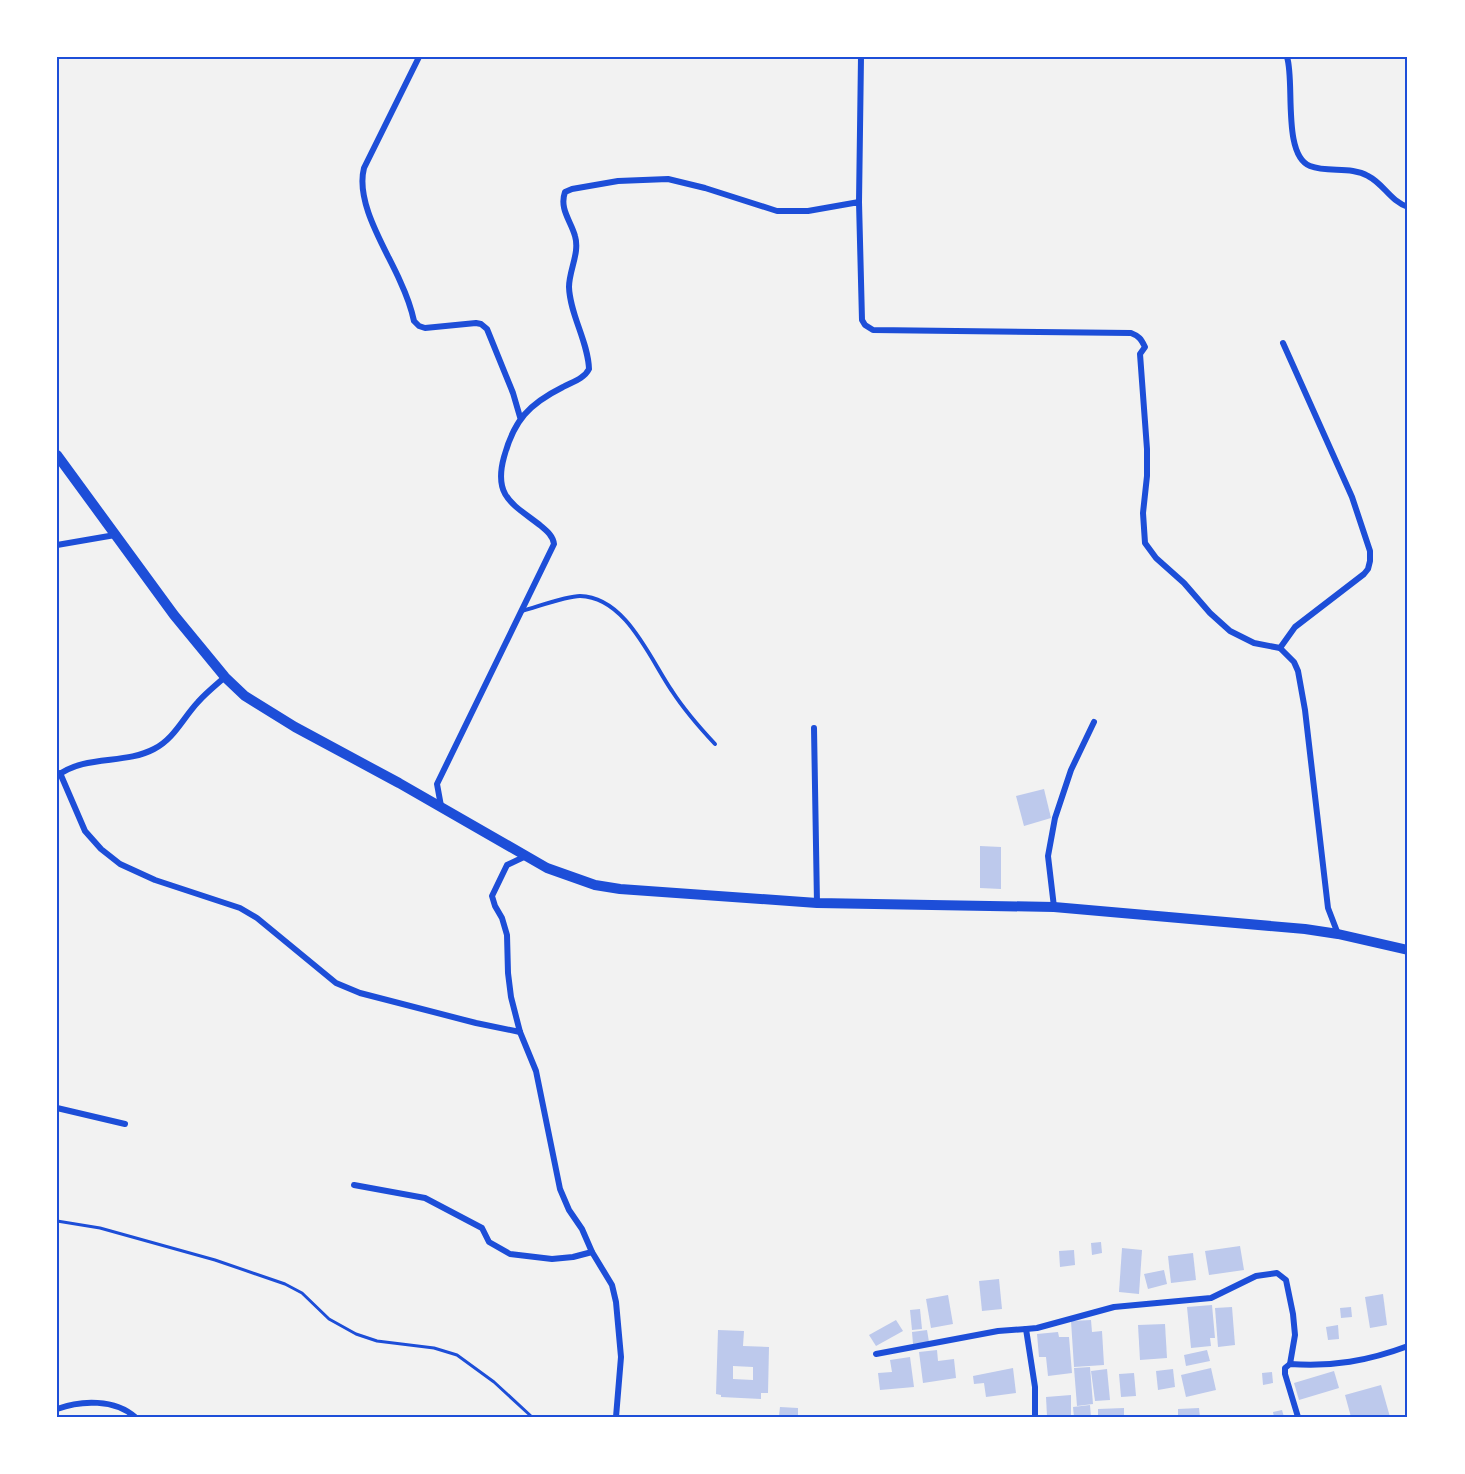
<svg xmlns="http://www.w3.org/2000/svg" width="1465" height="1474" font-family="Karla,sans-serif">
<style>
.building{fill:#bdc9ec;fill-rule:evenodd}
.lines{fill:none;stroke-linecap:round;stroke-linejoin:round}
.path{stroke:#1d4ed8;stroke-width:3}
.service{stroke:#1d4ed8;stroke-width:4}
.minor{stroke:#1d4ed8;stroke-width:6}
.tertiary{stroke:#1d4ed8;stroke-width:10}
.neatline{fill:none;stroke:#1d4ed8;stroke-width:2}
</style>
<rect width="100%" height="100%" fill="#f2f2f2"/>
<g class="building">
<path d="M1044,789L1051,818L1024,826L1016,796Z"/>
<path d="M980,846L1001,847V889L980,888Z"/>
<path d="M1101,1242L1102,1253L1092,1255L1091,1243Z"/>
<path d="M1240,1246L1244,1270L1209,1275L1205,1251Z"/>
<path d="M1122,1248L1142,1250L1139,1294L1119,1292Z"/>
<path d="M1074,1250L1075,1265L1060,1267L1059,1251Z"/>
<path d="M1193,1253L1196,1280L1171,1283L1168,1256Z"/>
<path d="M1164,1270L1167,1284L1148,1289L1144,1274Z"/>
<path d="M999,1279L1002,1309L982,1311L979,1281Z"/>
<path d="M1383,1294L1387,1325L1370,1328L1365,1297Z"/>
<path d="M948,1295L953,1324L931,1328L926,1299Z"/>
<path d="M1212,1305L1215,1338H1210L1211,1346L1191,1348L1187,1307Z"/>
<path d="M1232,1307L1235,1345L1218,1347L1215,1308Z"/>
<path d="M1351,1307L1352,1317L1341,1318L1340,1308Z"/>
<path d="M920,1309L922,1329L912,1330L910,1310Z"/>
<path d="M896,1320L903,1331L876,1346L869,1335Z"/>
<path d="M1091,1320L1092,1332L1102,1331L1104,1365L1074,1367L1071,1321Z"/>
<path d="M1165,1324L1167,1358L1140,1360L1138,1325Z"/>
<path d="M1338,1325L1339,1339L1328,1340L1326,1327Z"/>
<path d="M718,1330L744,1331L743,1346L769,1347L768,1393H761V1399L721,1397V1395L716,1394ZM733,1366L753,1367V1380L733,1379Z"/>
<path d="M927,1330L929,1342L913,1344L912,1332Z"/>
<path d="M1058,1332L1059,1337H1069L1072,1373L1048,1376L1046,1357H1039L1037,1334Z"/>
<path d="M937,1350L938,1361L954,1359L956,1378L923,1383L919,1352Z"/>
<path d="M1207,1350L1210,1361L1186,1366L1184,1355Z"/>
<path d="M910,1357L914,1387L880,1390L878,1373L892,1372L890,1360Z"/>
<path d="M1090,1367L1093,1404L1077,1406L1074,1368Z"/>
<path d="M1013,1368L1016,1393L986,1397L984,1383L974,1384L973,1376Z"/>
<path d="M1211,1368L1216,1390L1186,1397L1181,1375Z"/>
<path d="M1107,1369L1110,1400L1095,1401L1091,1371Z"/>
<path d="M1173,1369L1175,1387L1158,1390L1156,1371Z"/>
<path d="M1334,1371L1339,1388L1299,1400L1294,1383Z"/>
<path d="M1272,1372L1273,1383L1263,1385L1262,1373Z"/>
<path d="M1134,1373L1136,1396L1121,1397L1119,1374Z"/>
<path d="M1381,1385L1390,1417H1351L1345,1395Z"/>
<path d="M1071,1395V1415L1047,1416L1046,1397Z"/>
<path d="M1090,1405L1091,1417H1074L1073,1407Z"/>
<path d="M780,1407L798,1408V1417L779,1416Z"/>
<path d="M1124,1408V1417H1098V1409Z"/>
<path d="M1199,1408L1200,1417H1178V1409Z"/>
<path d="M1282,1410L1284,1417H1274L1273,1412Z"/>
</g>
<g class="lines">
<path class="path" d="M57,1221L100,1228L215,1260L285,1284L302,1293L329,1319L356,1334L377,1341L434,1348L457,1355L494,1382L532,1417"/>
<path class="service" d="M522,611C537,607 566,596 580,596C626,597 650,659 672,691C685,711 700,728 715,744"/>
<g class="minor">
<path d="M419,57L364,168C355,203 386,249 400,281C406,294 411,307 414,321L419,326L425,328L476,323L481,324L487,329L513,393L520,417"/>
<path d="M1287,57C1295,81 1282,155 1310,166C1328,173 1351,166 1368,176C1384,184 1390,201 1408,207"/>
<path d="M859,202L861,57"/>
<path d="M57,545L115,535"/>
<path d="M1280,648L1295,627L1364,574L1368,569L1370,561V551L1352,497L1283,343"/>
<path d="M814,728L817,903"/>
<path d="M60,773L85,831L101,849L120,864L155,880L240,908L257,918L336,983L360,993L476,1023L520,1032"/>
<path d="M57,776C86,754 124,765 154,749C174,739 183,718 198,702C206,693 216,685 225,677"/>
<path d="M441,806L437,784L554,544C553,536 547,531 541,526C513,504 493,497 504,457C514,420 529,404 563,387C572,382 584,379 589,369C588,341 570,315 569,287C569,270 580,253 575,236C571,221 559,209 565,192L572,189L618,181L668,179L705,188L777,211H808L859,202L862,320L865,325L873,330L1131,333C1139,336 1141,339 1145,347L1140,354L1147,449V476L1143,513L1145,543L1156,558L1184,583L1210,613L1230,631L1254,643L1280,648L1294,662L1298,671L1305,710L1328,908L1338,934"/>
<path d="M526,856L507,865L492,896L495,906L502,918L507,935L508,973L511,997L520,1032L536,1071L560,1189L569,1210L582,1229L592,1252L612,1285L616,1302L621,1357L616,1417"/>
<path d="M1054,907L1048,856L1055,818L1071,770L1094,722"/>
<path d="M57,1108L125,1124"/>
<path d="M354,1185L425,1198L482,1228L489,1242L510,1254L552,1259L573,1257L592,1252"/>
<path d="M876,1354L998,1331L1026,1329"/>
<path d="M57,1409C81,1400 115,1399 135,1417"/>
<path d="M1035,1417V1387L1026,1329L1037,1328L1114,1307L1211,1298L1256,1276L1277,1273L1286,1280L1293,1314L1295,1335L1290,1364"/>
<path d="M1298,1417L1285,1374V1368L1290,1364C1332,1367 1368,1361 1408,1346"/>
</g>
<path class="tertiary" d="M57,455L174,615L225,677L245,696L295,727L399,783L547,868L595,885L620,889L817,903L1054,907L1305,929L1338,934L1408,950"/>
</g>
<rect width="1465" height="1474" fill="none" stroke="#ffffff" stroke-width="117"/>
<rect x="58" y="58" width="1348" height="1358" class="neatline"/>
</svg>
